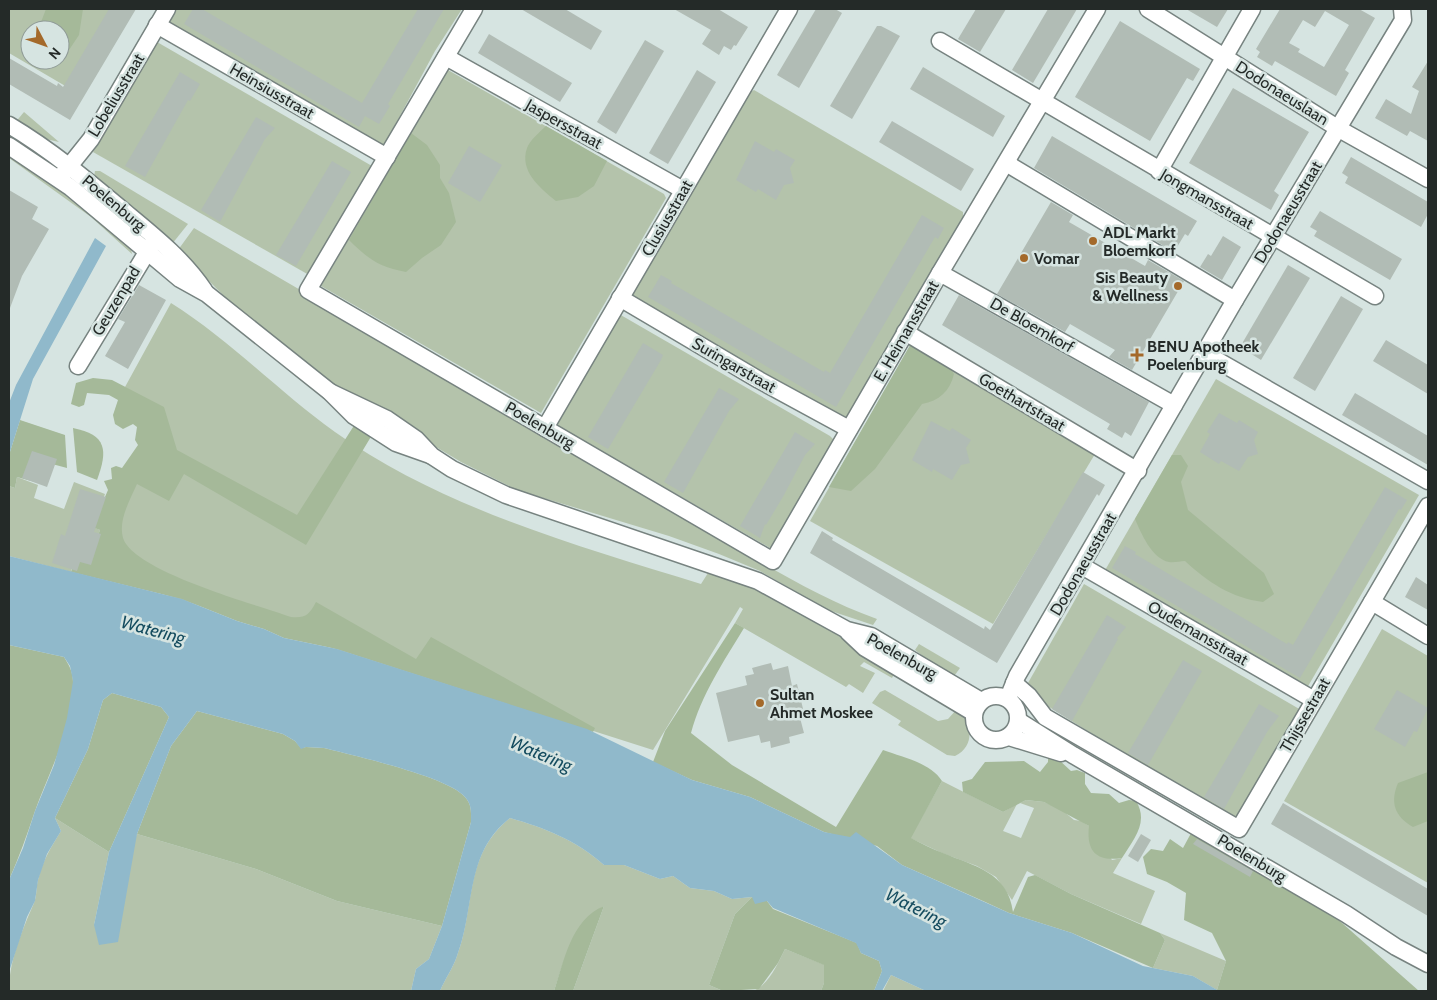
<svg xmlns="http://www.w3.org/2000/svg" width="1437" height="1000" font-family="Cabin,sans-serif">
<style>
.green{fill:#b4c3ab;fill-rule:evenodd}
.forest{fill:#a5b999}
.water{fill:#90b9cb}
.building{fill:#b1bcb5;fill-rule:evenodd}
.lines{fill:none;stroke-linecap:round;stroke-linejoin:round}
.minor-casing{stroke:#778380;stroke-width:19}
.minor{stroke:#fff;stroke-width:16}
.poi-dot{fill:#a4692a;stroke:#d6e4e1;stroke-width:2}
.labels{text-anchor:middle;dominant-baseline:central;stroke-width:5;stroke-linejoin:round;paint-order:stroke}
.street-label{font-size:16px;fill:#242a28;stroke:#d6e4e1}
.poi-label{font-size:16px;font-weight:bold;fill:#242a28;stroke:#d6e4e1;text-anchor:start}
.water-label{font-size:18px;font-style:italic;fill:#154c5f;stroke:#d6e4e1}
</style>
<rect width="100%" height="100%" fill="#d6e4e1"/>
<g class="green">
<path d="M9,9H113L67,87L9,53ZM30,30H60V60H30Z"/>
<path d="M177,9H462L435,51L381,151L167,26Z"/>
<path d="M157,42L372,166L309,275L93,152Z"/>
<path d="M448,70L664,194L666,198L541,413L321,286Z"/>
<path d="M754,90L963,212V218L847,420L843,422L630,297L749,93Z"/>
<path d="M24,112L59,142L41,138L14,124Z"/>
<path d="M9,152L36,170L130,244L132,254L91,217L9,158Z"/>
<path d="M95,171H100L188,224L172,244L94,177Z"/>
<path d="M194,228C341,314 488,399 636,485C715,531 791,588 877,619L873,625L828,610L760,571L719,554L669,536L517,490L461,462L336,387L230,302L178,250Z"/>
<path d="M171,303C230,340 278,391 335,432C444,509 576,545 701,584L708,573L714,570L766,593L830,629L853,647L895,672L892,678L864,662L860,666L875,673L863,693L849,684L846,687L735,623L743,609L740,607L653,750L97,573L154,407L125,387Z"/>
<path d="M619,314L830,436L835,441L772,549L556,425Z"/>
<path d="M912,342L1098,449L993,624L810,521Z"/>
<path d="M1216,379L1419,495L1307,688L1104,572Z"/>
<path d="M17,477L38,485L34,498L64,509L74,482L105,494L93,527L100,530L89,561L72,566L71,572L9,556V486L15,488Z"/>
<path d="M1084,584L1301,710L1235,823L1046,705L1028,683Z"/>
<path d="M1382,629L1428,656V883L1284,801Z"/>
<path d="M919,644L960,668L952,679L915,650Z"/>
<path d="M885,690L938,721L948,719L957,709C972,722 976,746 955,756L947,755L898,725L901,721L872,703L880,692Z"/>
<path d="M942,781L1003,812L1017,804L1003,831L1021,838L1034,808L1020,803L1026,800L1044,802L1062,810L1074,820L1081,821L1089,826L1112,860L1122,858L1113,873L1155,891L1141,924L1071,894L1027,871L1012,900L996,877L977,866L942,853L910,838Z"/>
<path d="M55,818L109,852L94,925L137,834L256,869L337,901L442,926L429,959L416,969L411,991H9C9,960 22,931 34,903C37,896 36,887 38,880C42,862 51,847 61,831Z"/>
<path d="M510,818C545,828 576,840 604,865H624L660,879L673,876L690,888L714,891L732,899L752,897L735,914L709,985L723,991H573L604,906C572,924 565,959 554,991H440C445,979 453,968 457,956C476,906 463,856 510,818Z"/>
<path d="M1160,933L1226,961L1217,990L1193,976L1153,968L1165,940Z"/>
<path d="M785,949L825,965L824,983L821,991H752C768,987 778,963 785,949Z"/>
<path d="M891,975L926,991H883Z"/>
</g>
<g class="forest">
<path d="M46,9H83L79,35L67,53H60V30H38Z"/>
<path d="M546,126L607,161L594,186L578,197L556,201C540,188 519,171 527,148C530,140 540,132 546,126Z"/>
<path d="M411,133L427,145L440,165V178L449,193L456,222L441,245L422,258L406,272C379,267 368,259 349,240Z"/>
<path d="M912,342L946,362L954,374C950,391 939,401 922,404L875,469L851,491L829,487Z"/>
<path d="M93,378L112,380L164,407L177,450L297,515L355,424L372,435L306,545L184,474L169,501L137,484C130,500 118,520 123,538C134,572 258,605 291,617C306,618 309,615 316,602L416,659L431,637L595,728L593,732L337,649L284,638L264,629L237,621L182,599L71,572L76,556L89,561L100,530L92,527L108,490L104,481L112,479L111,468L116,466L122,468L138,445L135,440L137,427L133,424L123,429L115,424L113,415L118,400L109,395L87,393L84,405L79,407L71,404L76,383Z"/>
<path d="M20,420L65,435L67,468L41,461L35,482L17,477L15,488L9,486V455Z"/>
<path d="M73,428C107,435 108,450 97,480L77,472Z"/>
<path d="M1172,455H1181L1188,466L1181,482L1188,510L1264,573L1274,594L1263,602C1231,598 1208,582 1185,561C1180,561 1174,563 1169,562C1152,559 1141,533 1135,519Z"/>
<path d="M735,623L744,628C724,661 701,695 691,733L732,765L836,827L883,750C902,757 931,763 942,781L911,838C921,843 932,849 943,853C974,866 1008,872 1013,912L1028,877L1035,875L1071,894L1160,933L1165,940L1153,968L1072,933L1009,913L983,901L902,865L877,846L824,832L750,797L692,780L653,762L665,731Z"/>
<path d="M9,645L64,657C69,665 73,672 73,682C75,724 49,772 35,811C27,835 19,857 9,880Z"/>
<path d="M112,693L161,707L169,717L109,852L55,818L88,749L103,700Z"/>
<path d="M197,711L283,734L295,741L301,748L306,747L324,748C352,755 449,777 465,797C472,805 471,812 471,822L442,926L337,901L256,869L137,834L171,746Z"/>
<path d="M1048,757L1059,760L1071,771L1077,770L1085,773V784L1091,793L1109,794L1119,803L1129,800L1136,801C1149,822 1134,839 1122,858C1097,862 1086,852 1089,826L1044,802L1026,800L1003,812L963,792L962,782L972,779L985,762L1024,761L1040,772L1048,762Z"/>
<path d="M1428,772V821L1413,827C1394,816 1390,802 1398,783Z"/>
<path d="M1196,824L1316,900L1419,991L1217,990L1226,961L1212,933L1184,920L1186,893L1167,882L1147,874L1143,857L1151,849L1163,851L1170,839L1183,848Z"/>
<path d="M752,897L767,901L773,909L857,943L861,953L879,961L882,971L874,991H821L824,983V965L785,949L778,963L759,989L723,991L709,985L735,914Z"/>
<path d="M604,906L573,991H554C564,962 571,919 604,906Z"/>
</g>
<g class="water">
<path d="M95,238L106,246L33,379L9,455V403L16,385Z"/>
<path d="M9,556L182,599L237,621L264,629L284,638L337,649L587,729L692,780L750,797L824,832L850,837L856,832L902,865L1009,913L1072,933L1143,966L1193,976L1219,991H926L891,975L882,991H874L882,971L879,961L861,953L856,943L773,908L767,901L755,904L752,897L732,899L714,891L690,888L673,876L660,879L624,865H604C576,840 545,828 510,818C464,854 476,907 457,956C453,968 445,979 440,991H411L416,969L429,959L442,926L471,822C471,812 472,805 465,797C449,777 352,755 324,748L306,747L301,749L295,741L283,734L197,711L171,746L137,834L118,942L99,945L94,925L109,852L169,717L161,707L112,693L103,700L88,749L55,818L61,831L47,854L38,880L35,901L27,917L9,972V880L23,848L35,811L54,765L67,718L73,681L70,666L64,657L9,645Z"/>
</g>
<g class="building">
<path d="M109,9H136L70,120L9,84V58L57,86L58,83L63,87Z"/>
<path d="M193,9H202L362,103L418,9H444L388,104L390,106L379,124L365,116L359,127L184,24Z"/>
<path d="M521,9H565L602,31L591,50Z"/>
<path d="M674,9H718L748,27L736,46L734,45L731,50L724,46L719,55L702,44L711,30Z"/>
<path d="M816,9H835L842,13L799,88L777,75Z"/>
<path d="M976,9H1006L980,52L958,39Z"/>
<path d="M1048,9H1077L1033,83L1012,70Z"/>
<path d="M1186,9H1228L1217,27Z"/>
<path d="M1280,9H1359L1375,18L1345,70L1349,73L1336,96L1275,61L1272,66L1257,57L1260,52L1256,49ZM1325,11L1349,25L1324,67L1298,52L1300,49L1289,43L1303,20L1315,27Z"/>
<path d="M1120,21L1200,69L1193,81L1187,78L1150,141L1075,97Z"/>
<path d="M877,26H881L900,36L852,119L830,106Z"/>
<path d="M489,34L572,83L560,102L478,53Z"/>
<path d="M645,40L664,51L616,134L597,122Z"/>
<path d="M1428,61V141L1410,131L1407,136L1375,118L1386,99L1411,114L1419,91L1412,87Z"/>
<path d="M923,67L1005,116L993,137L910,89Z"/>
<path d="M697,70L716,82L668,164L649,153Z"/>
<path d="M180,72L200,84L190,101L188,100L145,177L125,166Z"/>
<path d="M1233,88L1309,132L1274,191L1279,195L1271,210L1189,163Z"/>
<path d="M256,117L275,128L265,139L220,222L201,210Z"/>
<path d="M892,121L974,169L961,191L879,142Z"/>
<path d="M1052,136L1197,221L1188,236L1185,234L1174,252L1034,168Z"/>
<path d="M755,141L774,152L776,149L795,160L790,168L794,183L784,185L776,200L758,189L756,192L736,180Z"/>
<path d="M469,146L502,165L480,202L448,183Z"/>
<path d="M1351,157L1428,202V214L1421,227L1345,183L1348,177L1342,173Z"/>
<path d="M332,161L351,172L296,266L276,255Z"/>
<path d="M9,190L38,207L32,219L49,229L22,276L10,308Z"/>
<path d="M1051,202L1073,215L1069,222L1145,266L1148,260L1184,281L1132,370L1109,357L1115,350L1070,324L1065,332L997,294Z"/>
<path d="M1320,211L1402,259L1390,280L1314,236L1317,231L1310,227Z"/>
<path d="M922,215L944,228L938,239L935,237L836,407L648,297L661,275L672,281L671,283L824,372L825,370L830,373Z"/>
<path d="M1223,236L1241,247L1222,280L1200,267L1208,254L1211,256Z"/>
<path d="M1288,265L1310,278L1261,360L1240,347Z"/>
<path d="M139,285L166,300L128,369L105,356L125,322L118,319Z"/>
<path d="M959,295L1149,402L1131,436L1125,432L1122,438L1107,429L1110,424L942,325Z"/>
<path d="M1341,296L1363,309L1315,391L1293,378Z"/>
<path d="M1386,340L1428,365V394L1373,361Z"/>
<path d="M643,343L663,355L661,360L608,449L588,437Z"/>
<path d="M719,388L739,399L729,411L683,493L664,482Z"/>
<path d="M1355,393L1428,436V465L1342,415Z"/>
<path d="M1219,413L1237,423L1239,420L1258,432L1254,440L1258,454L1248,457L1239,471L1221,461L1219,464L1200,452L1210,434L1207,432Z"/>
<path d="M931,421L950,431L952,428L971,440L966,448L970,463L961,465L952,480L933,469L932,472L912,460Z"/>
<path d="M795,432L815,444L805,455L784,495L766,525L765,524L760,538L740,526Z"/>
<path d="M32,451L57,459L47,487L22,478Z"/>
<path d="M1083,472L1105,485L1099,496L1097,494L997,663L810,553L822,531L833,538L832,540L984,629L985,626L990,630Z"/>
<path d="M1385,487L1407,500L1401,510L1399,509L1300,678L1112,568L1125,546L1136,552L1135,554L1287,644L1288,642L1293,645Z"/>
<path d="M80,489L106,497L94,532L101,534L91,565L80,562L77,571L52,563L61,534L65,536Z"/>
<path d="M1416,577L1428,585V610L1405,597Z"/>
<path d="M1107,615L1126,627L1117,638L1118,639L1072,721L1052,709Z"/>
<path d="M1183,660L1202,671L1148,765L1128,753Z"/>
<path d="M771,663L773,670L788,666L792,686L797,684L804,713L799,714L804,733L789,737L790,743L771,748L770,741L761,743L759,735L728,742L716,693L747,685L745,676L754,674L752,668Z"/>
<path d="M1397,690L1428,708L1417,732L1414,731L1405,747L1374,729Z"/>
<path d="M1259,704L1279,716L1267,732L1224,809L1204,797Z"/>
<path d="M1283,803L1428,889V916L1271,824Z"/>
<path d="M1141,834L1151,840L1138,862L1128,856Z"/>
<path d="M1197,839L1253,871L1250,877L1193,844Z"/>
</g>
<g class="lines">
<g class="minor-casing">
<g id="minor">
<path d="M474,9L308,290L773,561L940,273L1097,9"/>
<path d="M1148,9L1339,129L1428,179"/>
<path d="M157,25L387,157"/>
<path d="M940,41L1375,296"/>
<path d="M446,57L683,190"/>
<path d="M9,125C51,150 88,181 125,212C154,236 183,259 204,290"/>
<path d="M9,146L70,187L180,279L207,294L330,392L354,416L396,443L430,455"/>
<path d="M1006,163L1235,300"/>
<path d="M1159,171L1252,9"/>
<path d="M63,174L91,139L167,9"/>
<path d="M940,273L1174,405"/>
<path d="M620,298L759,380L849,429"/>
<path d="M905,332L1138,471"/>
<path d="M1206,354L1428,481"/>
<path d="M78,366L152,244"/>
<path d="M330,392L387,419L416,439L432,456L452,469L506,495L758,581L847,630L871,636L981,701"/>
<path d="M545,428L789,9"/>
<path d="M1082,566L1314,700"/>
<path d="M1372,602L1428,636"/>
<path d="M848,632L865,648L974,713"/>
<path d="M1014,683L1029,696L1045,717L1239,829L1428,506"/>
<circle cx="996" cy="718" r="22"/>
<path d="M1008,698L1017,676L1235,300L1403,20L1402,9"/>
<path d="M1019,721L1073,755L1346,914L1396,947L1428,964"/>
<path d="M1009,737L1061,753"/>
</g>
</g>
<use href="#minor" class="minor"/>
</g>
<g class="poi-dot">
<circle cx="1093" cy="241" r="5"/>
<circle cx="1024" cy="258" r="5"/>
<circle cx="1178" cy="286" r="5"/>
<path d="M1134.5 347.5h5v5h5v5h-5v5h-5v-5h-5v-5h5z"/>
<circle cx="760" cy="703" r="5"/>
</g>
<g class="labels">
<g class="street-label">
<text transform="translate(272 91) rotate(30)">Heinsiusstraat</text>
<text transform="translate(1282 93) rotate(32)">Dodonaeuslaan</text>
<text transform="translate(116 95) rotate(-59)">Lobeliusstraat</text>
<text transform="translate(564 124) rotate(29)">Jaspersstraat</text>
<text transform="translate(1207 199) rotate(30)">Jongmansstraat</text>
<text transform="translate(114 203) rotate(40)">Poelenburg</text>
<text transform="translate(1288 212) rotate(-59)">Dodonaeusstraat</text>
<text transform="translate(667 218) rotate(-60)">Clusiusstraat</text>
<text transform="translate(116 301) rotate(-59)">Geuzenpad</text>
<text transform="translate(1032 325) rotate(30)">De Bloemkorf</text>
<text transform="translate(906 331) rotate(-60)">E. Heimansstraat</text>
<text transform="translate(734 365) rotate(30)">Suringarstraat</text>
<text transform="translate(1022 402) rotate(31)">Goethartstraat</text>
<text transform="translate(540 425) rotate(30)">Poelenburg</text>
<text transform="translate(1083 564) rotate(-60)">Dodonaeusstraat</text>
<text transform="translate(1198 633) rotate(30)">Oudemansstraat</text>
<text transform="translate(902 656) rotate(29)">Poelenburg</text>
<text transform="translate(1305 715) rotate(-60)">Thijssestraat</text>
<text transform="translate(1252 858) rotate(31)">Poelenburg</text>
</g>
<g class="poi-label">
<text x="1103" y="232">ADL Markt<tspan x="1103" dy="18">Bloemkorf</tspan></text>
<text x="1034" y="258">Vomar</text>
<text x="1168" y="277" text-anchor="end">Sis Beauty<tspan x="1168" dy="18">&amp; Wellness</tspan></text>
<text x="1147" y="346">BENU Apotheek<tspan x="1147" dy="18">Poelenburg</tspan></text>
<text x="770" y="694">Sultan<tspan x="770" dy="18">Ahmet Moskee</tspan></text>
</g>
<g class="water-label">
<text transform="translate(153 630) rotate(15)">Watering</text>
<text transform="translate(541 754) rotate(23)">Watering</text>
<text transform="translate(916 908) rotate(27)">Watering</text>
</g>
</g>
<rect width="1437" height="1000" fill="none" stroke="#242a28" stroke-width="20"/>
<g transform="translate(45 45) rotate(131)"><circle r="24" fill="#d6e4e1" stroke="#8f9a97"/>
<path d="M0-4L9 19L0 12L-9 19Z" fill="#a4692a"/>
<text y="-8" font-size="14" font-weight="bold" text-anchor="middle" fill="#242a28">N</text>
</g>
</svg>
